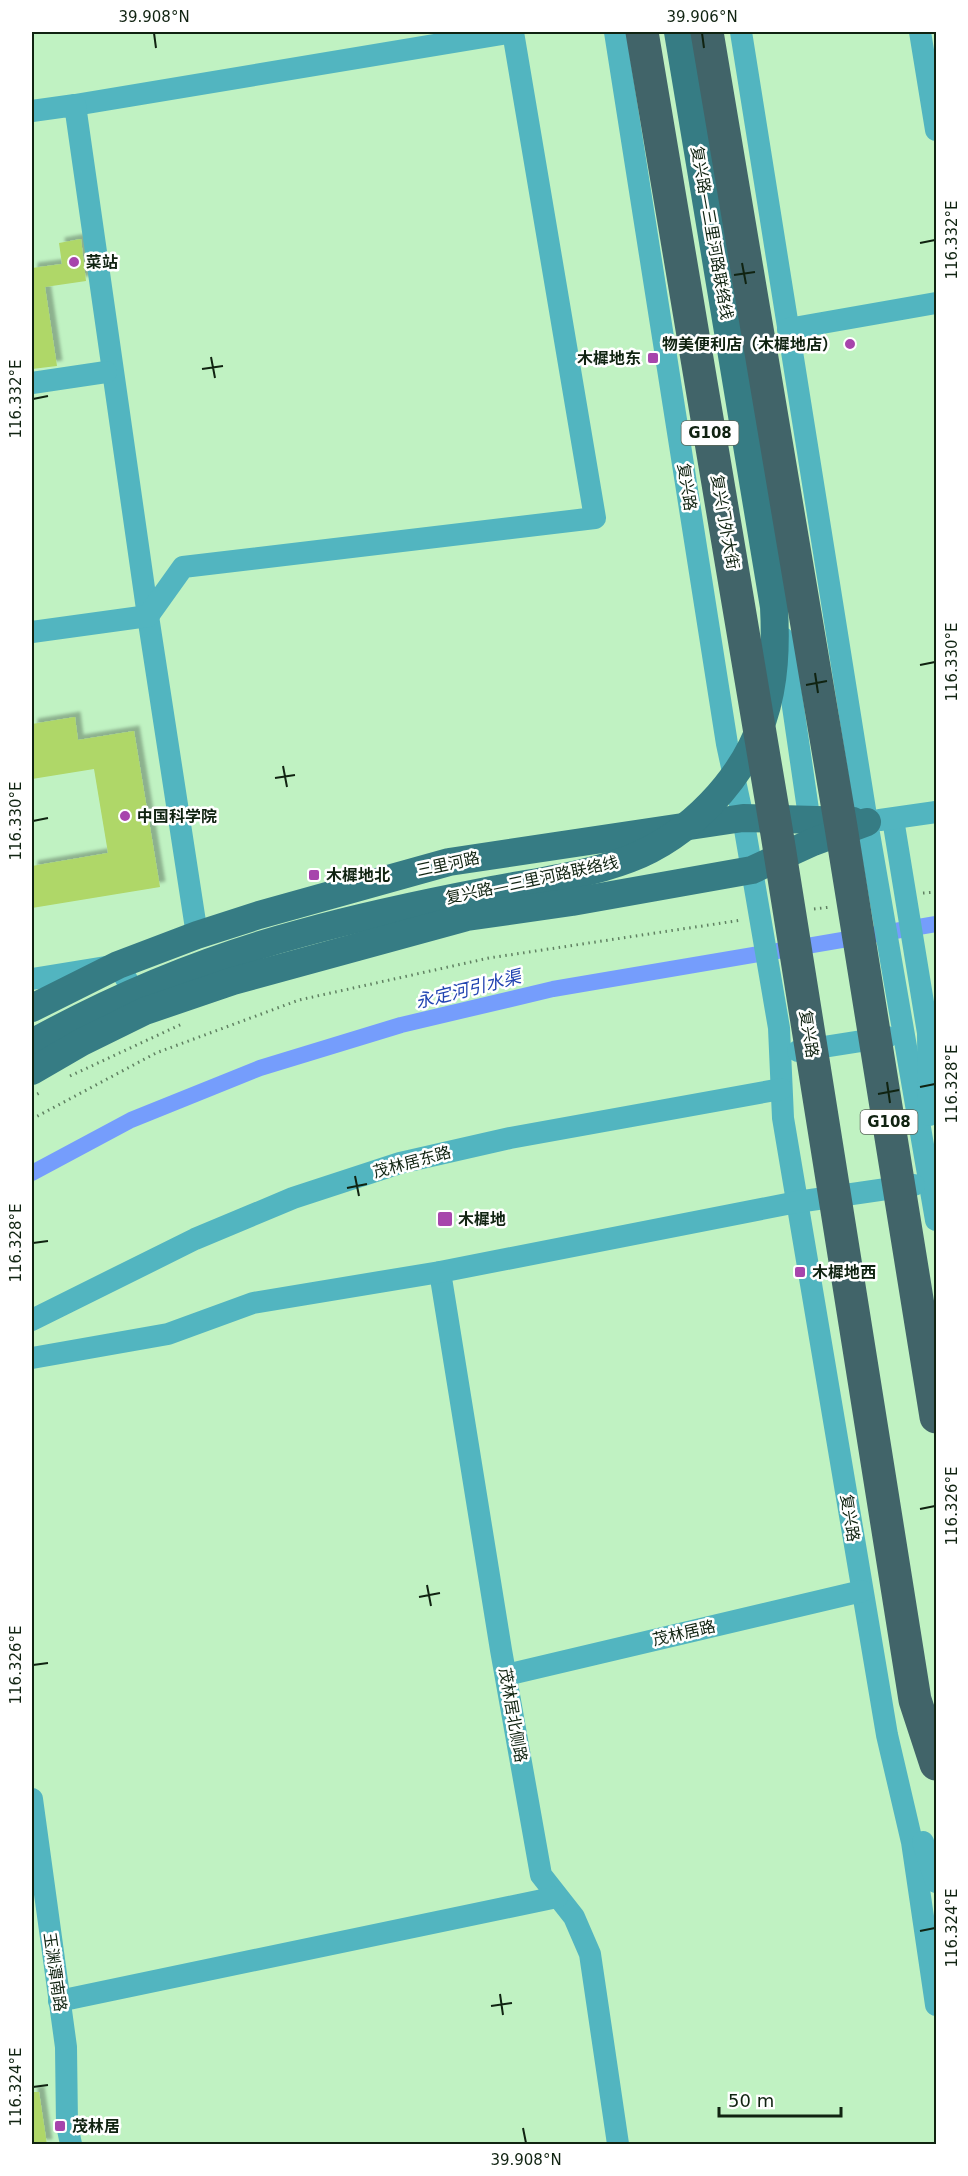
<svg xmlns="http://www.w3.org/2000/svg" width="968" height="2176" font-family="'DejaVu Sans','Noto Sans SC',sans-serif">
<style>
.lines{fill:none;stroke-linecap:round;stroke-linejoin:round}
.canal{stroke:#759dfc;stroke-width:16}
.building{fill:#afd767;filter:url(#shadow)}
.path{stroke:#608162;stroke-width:3;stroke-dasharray:1.5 4.5;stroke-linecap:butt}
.minor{stroke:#52b5c0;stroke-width:22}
.major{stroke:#367c84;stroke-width:28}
.highway{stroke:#416469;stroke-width:33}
.ticks{fill:none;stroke:#102311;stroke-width:2}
.poi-dot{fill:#a745ac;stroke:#fff;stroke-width:2}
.labels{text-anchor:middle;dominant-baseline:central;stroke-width:5;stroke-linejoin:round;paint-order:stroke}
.shield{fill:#fff;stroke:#586558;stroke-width:1.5}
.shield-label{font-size:15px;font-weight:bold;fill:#102311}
.street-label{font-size:16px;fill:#102311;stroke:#fff}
.poi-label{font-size:16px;font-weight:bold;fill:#102311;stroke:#fff;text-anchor:start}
.water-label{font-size:18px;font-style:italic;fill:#2244b1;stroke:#fff}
.neatline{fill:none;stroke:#102311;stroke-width:2}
.ticks-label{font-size:15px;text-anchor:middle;fill:#102311}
</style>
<defs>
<filter id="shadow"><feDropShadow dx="5.5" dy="-5.5" stdDeviation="1.5" flood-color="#0004"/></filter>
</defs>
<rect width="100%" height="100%" fill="#c0f2c2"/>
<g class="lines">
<path class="canal" d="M32,1173L131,1120L260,1068L401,1025L553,989L936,924"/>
</g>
<g class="building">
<path d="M81,239L86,281L45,287L57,366L32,369V268L62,264L59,243Z"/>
<path d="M75,717L78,740L134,731L160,887L32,908V866L108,853L94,769L32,779V724Z"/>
<path d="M32,2092H39L47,2145H32Z"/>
</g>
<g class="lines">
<g class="path">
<path d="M923,893L936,892"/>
<path d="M814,909L831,907"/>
<path d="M70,1076L184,1023"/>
<path d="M32,1097L41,1092"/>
<path d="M32,1119L156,1053L299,1000L489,958L742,920"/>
</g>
<g class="minor">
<path d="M615,32L727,744L743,818L779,1028L783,1118L887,1735L912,1842L936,2005"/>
<path d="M741,32L867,822L936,1220"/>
<path d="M920,32L936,130"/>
<path d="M75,105L513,32"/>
<path d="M32,111L75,105L148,616L197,935"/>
<path d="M788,329L936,303"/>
<path d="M32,383L106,372"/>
<path d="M32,632L148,616L183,567L595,518L513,32"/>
<path d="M783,638L812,837"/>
<path d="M893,819L928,1033L929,1115"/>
<path d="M880,820L936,812"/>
<path d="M32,979L118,965L143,1007"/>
<path d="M798,1051L887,1037"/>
<path d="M440,1272L501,1650L541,1875L574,1917L590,1954L618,2144"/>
<path d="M32,1320L195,1239L293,1198L400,1163L510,1138L781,1089"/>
<path d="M32,1358L168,1334L253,1303L440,1272L797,1202L914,1185"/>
<path d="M506,1675L862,1591"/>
<path d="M32,1799L66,2047L67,2125L71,2144"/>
<path d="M923,1842L936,1882"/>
<path d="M59,2001L557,1897"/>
</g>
<g class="major">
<path d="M32,1008L118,965L197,935L259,915L449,862L743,818L853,821"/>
<path d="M32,1043C117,996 209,958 302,933C363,916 425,903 487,891C534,882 584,876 629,859C689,836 743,780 763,719C775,683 776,645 774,607L678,32"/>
<path d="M32,1071L82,1042L145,1011L233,981L467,917L572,902L752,870L813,842L867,822"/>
</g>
<g class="highway">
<path d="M642,32L777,834L915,1700L936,1764"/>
<path d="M707,32L841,827L936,1417"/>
</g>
</g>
<path class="ticks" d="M154,33L156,48M702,33L704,48M920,243L935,240M742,263L746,284M734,275L755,272M211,357L215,378M202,369L223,366M33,399L48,396M920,665L935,662M815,673L818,693M806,685L827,681M283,766L287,787M275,778L295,775M33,821L48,818M887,1082L890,1103M920,1087L935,1084M878,1094L899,1090M355,1176L359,1196M347,1188L367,1184M33,1243L48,1241M920,1509L935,1506M427,1585L431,1606M419,1597L440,1593M33,1665L48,1663M920,1931L935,1928M500,1994L503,2015M491,2006L512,2003M33,2087L48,2085M523,2128L526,2143"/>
<g class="poi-dot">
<circle cx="74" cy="262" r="6"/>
<circle cx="850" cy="344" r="6"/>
<rect x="647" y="352" width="12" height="12" rx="3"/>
<circle cx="125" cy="816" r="6"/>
<rect x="308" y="869" width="12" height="12" rx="3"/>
<rect x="437" y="1211" width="16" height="16" rx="3"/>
<rect x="794" y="1266" width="12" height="12" rx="3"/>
<rect x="54" y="2120" width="12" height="12" rx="3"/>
</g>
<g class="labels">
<g class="shield">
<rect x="681.5" y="421" width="57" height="24" rx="4.5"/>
<rect x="860.5" y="1110" width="57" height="24" rx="4.5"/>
</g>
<g class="shield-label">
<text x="710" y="433">G108</text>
<text x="889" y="1122">G108</text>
</g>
<g class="street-label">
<text transform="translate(712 233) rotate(80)">复兴路—三里河路联络线</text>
<text transform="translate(687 487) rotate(81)">复兴路</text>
<text transform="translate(725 522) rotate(80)">复兴门外大街</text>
<text transform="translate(448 864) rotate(-12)">三里河路</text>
<text transform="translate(532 880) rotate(-12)">复兴路—三里河路联络线</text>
<text transform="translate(809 1034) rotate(81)">复兴路</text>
<text transform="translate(412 1162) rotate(-15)">茂林居东路</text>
<text transform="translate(850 1518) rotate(81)">复兴路</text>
<text transform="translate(684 1633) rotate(-13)">茂林居路</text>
<text transform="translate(513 1715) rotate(80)">茂林居北侧路</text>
<text transform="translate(55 1972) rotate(82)">玉渊潭南路</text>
</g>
<g class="poi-label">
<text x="86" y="262">菜站</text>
<text x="838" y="344" text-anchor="end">物美便利店（木樨地店）</text>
<text x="641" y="358" text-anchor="end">木樨地东</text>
<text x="137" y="816">中国科学院</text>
<text x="326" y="875">木樨地北</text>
<text x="458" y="1219">木樨地</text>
<text x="812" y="1272">木樨地西</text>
<text x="72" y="2126">茂林居</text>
</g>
<g class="water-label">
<text transform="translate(468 989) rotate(-14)">永定河引水渠</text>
</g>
</g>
<rect width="968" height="2176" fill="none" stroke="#ffffff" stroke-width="66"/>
<path d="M719 2107v9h122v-9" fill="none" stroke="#102311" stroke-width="3"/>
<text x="728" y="2107" font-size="18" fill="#102311" stroke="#ffffff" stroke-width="4.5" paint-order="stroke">50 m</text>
<rect x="33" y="33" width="902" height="2110" class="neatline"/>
<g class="ticks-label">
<text x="154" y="22">39.908°N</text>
<text x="702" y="22">39.906°N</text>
<text transform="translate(952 240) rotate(-90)" y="5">116.332°E</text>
<text transform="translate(16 399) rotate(-90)" y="5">116.332°E</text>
<text transform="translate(952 662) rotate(-90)" y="5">116.330°E</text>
<text transform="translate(16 821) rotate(-90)" y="5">116.330°E</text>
<text transform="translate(952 1084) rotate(-90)" y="5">116.328°E</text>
<text transform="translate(16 1243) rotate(-90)" y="5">116.328°E</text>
<text transform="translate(952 1506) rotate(-90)" y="5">116.326°E</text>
<text transform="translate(16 1665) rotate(-90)" y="5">116.326°E</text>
<text transform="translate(952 1928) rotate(-90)" y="5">116.324°E</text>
<text transform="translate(16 2087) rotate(-90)" y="5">116.324°E</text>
<text x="526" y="2165">39.908°N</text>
</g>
</svg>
